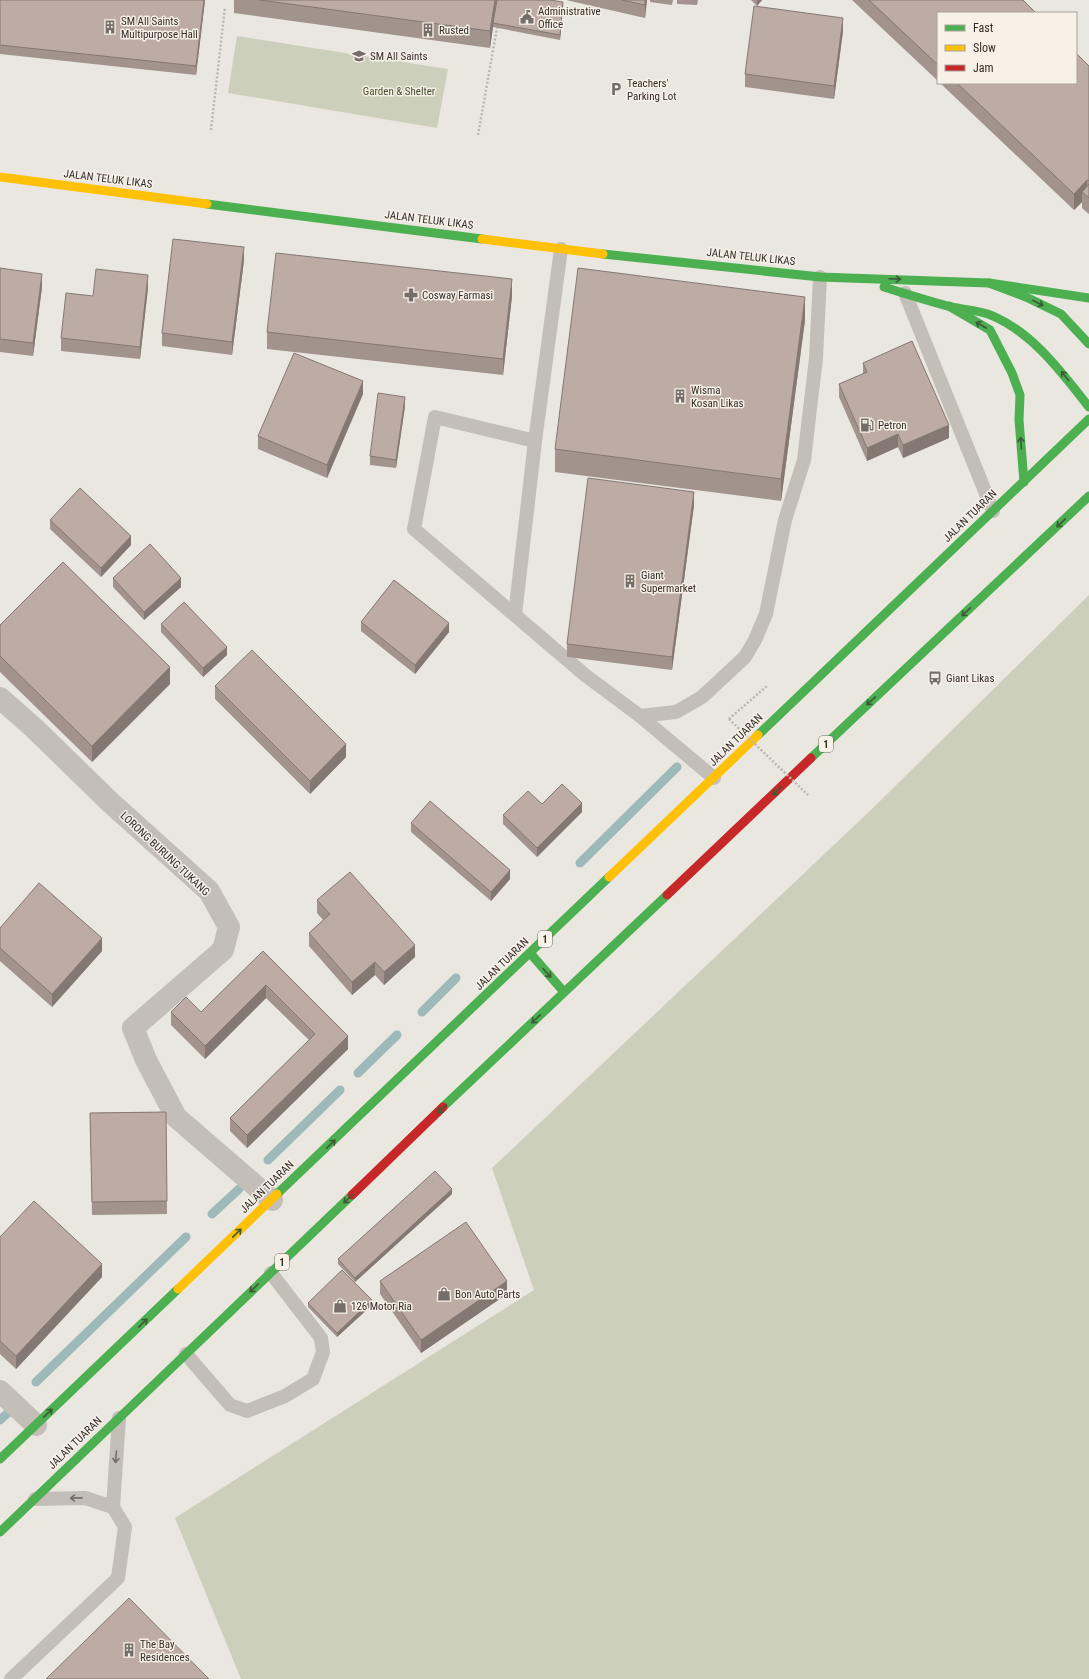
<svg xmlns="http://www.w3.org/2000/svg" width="1089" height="1679" font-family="'Roboto Condensed',sans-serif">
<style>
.green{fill:#cbcfbb}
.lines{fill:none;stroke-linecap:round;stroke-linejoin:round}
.stream{stroke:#9eb9ba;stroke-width:9}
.path{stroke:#bcb7b2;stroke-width:2.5;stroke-dasharray:2 2;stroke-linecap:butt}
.lane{stroke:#c4beb9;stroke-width:14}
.street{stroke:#c4beb9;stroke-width:22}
.fast{stroke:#4caf50;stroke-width:9}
.slow{stroke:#ffc107;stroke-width:9}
.jam{stroke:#c62828;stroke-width:9}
.path-bridge{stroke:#bcb7b2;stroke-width:2.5;stroke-dasharray:2 2;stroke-linecap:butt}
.wall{fill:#a2948d}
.shaded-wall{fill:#847873}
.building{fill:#bcaca4;stroke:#847873}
.oneway{stroke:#3c5a36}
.oneway2{stroke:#756e69}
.labels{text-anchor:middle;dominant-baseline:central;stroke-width:3;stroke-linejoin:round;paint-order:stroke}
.shield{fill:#f7f1e7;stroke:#6e6761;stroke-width:1}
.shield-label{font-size:10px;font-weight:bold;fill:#342c28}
.poi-label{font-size:11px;fill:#342c28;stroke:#f7f1e7;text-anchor:start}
.park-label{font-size:11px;fill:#42502e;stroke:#f7f1e7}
.street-label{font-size:11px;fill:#342c28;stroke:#f7f1e7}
</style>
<rect width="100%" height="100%" fill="#eae6e0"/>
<g class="green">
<path d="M237,36L448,69L437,128L228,93Z"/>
<path d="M1089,595V1679H241L175,1518L534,1290L492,1168L873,808Z"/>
</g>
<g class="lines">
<g class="stream">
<path d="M580,863L677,767"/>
<path d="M422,1012L456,978"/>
<path d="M358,1073L397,1035"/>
<path d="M268,1160L340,1090"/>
<path d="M212,1214L239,1189"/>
<path d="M36,1382L186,1237"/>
<path d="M0,1420L11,1410"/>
</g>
<g class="path">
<path d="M211,130L225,7"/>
<path d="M478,135L497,28"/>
<path d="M729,719L768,685"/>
</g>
<g class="lane">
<path d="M905,293L993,511"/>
<path d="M535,441L435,417L414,529L585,675L640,716L714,778"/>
<path d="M515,615L535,441L561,249"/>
<path d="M640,716L676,712L702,697L745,657L755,640L766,614L785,520L804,460L816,358L820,277"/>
<path d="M186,1354L230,1405L247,1411L285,1396L313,1379L323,1352L321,1338L271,1273"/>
<path d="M35,1499L85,1498L113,1507"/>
<path d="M11,1679L118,1578L125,1527L113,1507L119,1418"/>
</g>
<g class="street">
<path d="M0,698L34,728L111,803L209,891L229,927L223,950L133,1028L146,1060L176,1117L272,1200"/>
<path d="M0,1391L36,1425"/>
</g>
<g class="fast">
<path d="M207,204L482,239"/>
<path d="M603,254L820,277L989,283L1026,297L1061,314L1089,344"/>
<path d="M989,283L1089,298"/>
<path d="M884,287C906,294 929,301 951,307C965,310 980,310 993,316C1034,334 1062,373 1089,407"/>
<path d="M949,306L990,330L1012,373L1020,395L1019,420L1024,482"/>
<path d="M758,735L1089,419"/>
<path d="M811,758L1089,496"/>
<path d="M530,953L564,992"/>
<path d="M443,1107L667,895"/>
<path d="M277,1194L609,877"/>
<path d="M0,1459L178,1289"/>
<path d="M0,1532L352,1195"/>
</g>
<g class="slow">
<path d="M0,177L207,204"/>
<path d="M482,239L603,254"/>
<path d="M609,877L758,735"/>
<path d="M178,1289L277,1194"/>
</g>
<g class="jam">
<path d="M667,895L811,758"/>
<path d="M352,1195L443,1107"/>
</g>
<path class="path-bridge" d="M729,719L808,795"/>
</g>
<g class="wall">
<path d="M0,0H205L196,75L0,54Z"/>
<path d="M234,0H550L563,7L560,40L493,27L490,48L234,13Z"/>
<path d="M566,0H647L645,18Z"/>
<path d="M650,0H673L672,5L650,2Z"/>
<path d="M677,0H698L697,5L677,4Z"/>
<path d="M751,0H762L757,6Z"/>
<path d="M852,0H1023L938,13V81Z"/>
<path d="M843,31L834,99L745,87V74Z"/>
<path d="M1089,66V214L1082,208V202L1074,210L940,83H1076Z"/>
<path d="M244,260L232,355L162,346V333Z"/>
<path d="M0,268L42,287L33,356L0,352Z"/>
<path d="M148,288L140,359L61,351V338L93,296Z"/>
<path d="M512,296L503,375L267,349V332Z"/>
<path d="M805,320L781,501L555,472V449Z"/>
<path d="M863,363L949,438L903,458L898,447L867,461L839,397V384L863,374Z"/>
<path d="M363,394L327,478L258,449V436Z"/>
<path d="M405,406L396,468L370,465V456Z"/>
<path d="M694,505L672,670L567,657V644Z"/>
<path d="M50,520L131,545L101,577L50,529Z"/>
<path d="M113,578L181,587L144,620L113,587Z"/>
<path d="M361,622L449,632L415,674L361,631Z"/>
<path d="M161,624L227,655L203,677L161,632Z"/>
<path d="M0,625L170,684L92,762L0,672Z"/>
<path d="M215,686L346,757L310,794L215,699Z"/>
<path d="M542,804L582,812L537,857L503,824V815Z"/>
<path d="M411,823L510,879L491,901L411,832Z"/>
<path d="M317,900L415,957L384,985L375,975L352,995L309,946V933L323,920L317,913Z"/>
<path d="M0,928L102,951L52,1007L0,961Z"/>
<path d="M263,951L348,1049L247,1148L230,1131V1118L309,1040L266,998L205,1059L171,1025V1012H201Z"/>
<path d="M166,1112L167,1214L92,1215L90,1113Z"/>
<path d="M452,1194L355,1282L338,1264V1259Z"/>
<path d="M0,1237L102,1277L16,1369L0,1354Z"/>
<path d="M380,1281L507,1294L421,1353L380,1294Z"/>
<path d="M308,1303L372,1305L337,1337L308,1307Z"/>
</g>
<g class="shaded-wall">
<path d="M204,0H205L196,75V66Z"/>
<path d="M495,0H497L493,23V27L490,48V31Z"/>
<path d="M645,0H647L645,18Z"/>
<path d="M757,0H762L757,6Z"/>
<path d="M563,2V7L560,40V35Z"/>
<path d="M843,18V31L834,99V86Z"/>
<path d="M1087,180V196L1082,192V202L1074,210V194Z"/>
<path d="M244,247V260L232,355V342Z"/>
<path d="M42,274V287L33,356V343Z"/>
<path d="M148,275V288L140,359V347Z"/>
<path d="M512,279V296L503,375V359Z"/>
<path d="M805,297V320L781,501V479Z"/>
<path d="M363,381V394L327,478V465Z"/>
<path d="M405,397V406L396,468V460Z"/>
<path d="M949,425V438L903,458V445Z"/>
<path d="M898,434V447L867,461V448Z"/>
<path d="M694,492V505L672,670V657Z"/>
<path d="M131,536V545L101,577V568Z"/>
<path d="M181,578V587L144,620V612Z"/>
<path d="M449,623V632L415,674V665Z"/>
<path d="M227,647V655L203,677V668Z"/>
<path d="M170,667V684L92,762V746Z"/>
<path d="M346,744V757L310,794V781Z"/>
<path d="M582,803V812L537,857V848Z"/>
<path d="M510,870V879L491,901V892Z"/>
<path d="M102,938V951L52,1007V994Z"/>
<path d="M415,945V957L384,985V972Z"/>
<path d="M375,962V975L352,995V982Z"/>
<path d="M266,985V998L205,1059V1046Z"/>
<path d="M348,1036V1049L247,1148V1135Z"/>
<path d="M452,1189V1194L355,1282V1278Z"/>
<path d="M102,1264V1277L16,1369V1356Z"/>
<path d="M507,1281V1294L421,1353V1340Z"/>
<path d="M372,1300V1305L337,1337V1333Z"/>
</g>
<g class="building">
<path d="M0,0H204L196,66L0,45Z"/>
<path d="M260,0H495L490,31Z"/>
<path d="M497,0H550L563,2L560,35L493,23Z"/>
<path d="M622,0H645V5Z"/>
<path d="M869,0H1023L1036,13H938V65Z"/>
<path d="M754,6L843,18L834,86L745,74Z"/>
<path d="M1076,53L1089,66V181L1087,180L1074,194L957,83H1076Z"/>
<path d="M1089,184V198L1082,192Z"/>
<path d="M173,239L244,247L232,342L162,333Z"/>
<path d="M276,253L512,279L503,359L267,332Z"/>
<path d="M0,268L42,274L33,343L0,339Z"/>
<path d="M578,268L805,297L781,479L555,449Z"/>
<path d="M96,269L148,275L140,347L61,338L66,293L93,296Z"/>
<path d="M912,341L949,425L903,445L898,434L867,448L839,384L867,372L863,363Z"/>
<path d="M294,353L363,381L327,465L258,436Z"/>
<path d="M378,393L405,397L396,460L370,456Z"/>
<path d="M588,478L694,492L672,657L567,644Z"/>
<path d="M80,488L131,536L101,568L50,520Z"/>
<path d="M150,544L181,578L144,612L113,578Z"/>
<path d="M63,562L170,667L92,746L0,656V625Z"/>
<path d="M394,580L449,623L415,665L361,622Z"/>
<path d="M184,602L227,647L203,668L161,624Z"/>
<path d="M252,650L346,744L310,781L215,686Z"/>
<path d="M562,784L582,803L537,848L503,815L528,791L542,804Z"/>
<path d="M430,801L510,870L491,892L411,823Z"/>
<path d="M350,872L415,945L384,972L375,962L352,982L309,933L330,914L317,900Z"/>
<path d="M39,883L102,938L52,994L0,948V928Z"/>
<path d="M263,951L348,1036L247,1135L230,1118L315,1034L266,985L205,1046L171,1012L186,997L201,1012Z"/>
<path d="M166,1112L167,1201L92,1202L90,1113Z"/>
<path d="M435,1171L452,1189L355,1278L338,1259Z"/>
<path d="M34,1201L102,1264L16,1356L0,1341V1237Z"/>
<path d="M466,1222L507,1281L421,1340L380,1281Z"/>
<path d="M342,1270L372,1300L337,1333L308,1303Z"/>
<path d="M129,1598L209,1679H46Z"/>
</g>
<defs><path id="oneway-shaft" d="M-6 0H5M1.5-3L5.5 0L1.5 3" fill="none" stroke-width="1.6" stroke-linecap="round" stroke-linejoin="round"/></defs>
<g class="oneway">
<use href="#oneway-shaft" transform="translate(895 279) rotate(2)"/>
<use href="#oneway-shaft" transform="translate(1038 303) rotate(27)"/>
<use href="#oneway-shaft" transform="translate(981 325) rotate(-150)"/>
<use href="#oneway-shaft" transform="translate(1065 376) rotate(-128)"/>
<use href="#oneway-shaft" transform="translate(1021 443) rotate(-94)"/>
<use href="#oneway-shaft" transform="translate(1061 523) rotate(137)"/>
<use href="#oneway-shaft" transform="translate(966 612) rotate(137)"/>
<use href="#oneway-shaft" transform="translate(871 701) rotate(137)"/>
<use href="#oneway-shaft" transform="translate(777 791) rotate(137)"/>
<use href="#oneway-shaft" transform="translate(547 973) rotate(48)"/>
<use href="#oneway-shaft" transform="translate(536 1019) rotate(136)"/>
<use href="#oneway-shaft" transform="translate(442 1109) rotate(136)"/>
<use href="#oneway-shaft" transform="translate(331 1144) rotate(-44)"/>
<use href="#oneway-shaft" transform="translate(348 1199) rotate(136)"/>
<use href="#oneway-shaft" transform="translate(237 1233) rotate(-44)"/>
<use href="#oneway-shaft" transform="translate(254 1288) rotate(136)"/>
<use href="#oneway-shaft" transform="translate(143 1323) rotate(-44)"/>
<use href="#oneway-shaft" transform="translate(48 1413) rotate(-44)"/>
</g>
<g class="oneway2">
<use href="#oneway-shaft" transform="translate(116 1457) rotate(94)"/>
<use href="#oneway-shaft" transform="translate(76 1498) rotate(179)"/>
</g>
<defs>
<g id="civic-bare" transform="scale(1.08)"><path d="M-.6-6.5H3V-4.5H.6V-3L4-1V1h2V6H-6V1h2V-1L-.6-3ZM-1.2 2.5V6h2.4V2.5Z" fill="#746d68" stroke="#f7f1e7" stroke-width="2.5" paint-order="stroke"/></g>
<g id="building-bare" transform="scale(1.08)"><path d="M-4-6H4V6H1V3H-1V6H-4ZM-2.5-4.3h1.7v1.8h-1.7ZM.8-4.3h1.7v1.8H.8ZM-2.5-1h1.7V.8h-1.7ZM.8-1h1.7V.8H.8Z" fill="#746d68" stroke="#f7f1e7" stroke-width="2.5" paint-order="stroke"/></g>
<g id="school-bare" transform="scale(1.08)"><path d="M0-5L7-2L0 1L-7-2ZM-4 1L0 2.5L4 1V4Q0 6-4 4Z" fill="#746d68" stroke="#f7f1e7" stroke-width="2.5" paint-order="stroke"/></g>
<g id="parking-bare" transform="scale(1.08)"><path d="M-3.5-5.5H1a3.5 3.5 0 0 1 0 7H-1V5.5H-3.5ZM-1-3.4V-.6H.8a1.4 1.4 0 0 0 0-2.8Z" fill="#746d68" stroke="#f7f1e7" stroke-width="2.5" paint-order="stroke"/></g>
<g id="pharmacy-bare" transform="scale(1.08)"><path d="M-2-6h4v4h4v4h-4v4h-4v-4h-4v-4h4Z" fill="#746d68" stroke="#f7f1e7" stroke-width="2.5" paint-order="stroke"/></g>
<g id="fuel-bare" transform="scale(1.08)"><path d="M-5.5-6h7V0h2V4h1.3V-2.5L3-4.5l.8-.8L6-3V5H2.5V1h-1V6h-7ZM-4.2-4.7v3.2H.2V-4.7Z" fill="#746d68" stroke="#f7f1e7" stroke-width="2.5" paint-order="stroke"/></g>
<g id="bus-bare" transform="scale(1.08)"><path d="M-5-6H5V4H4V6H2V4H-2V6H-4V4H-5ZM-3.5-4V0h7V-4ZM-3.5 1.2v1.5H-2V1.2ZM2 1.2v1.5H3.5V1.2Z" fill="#746d68" stroke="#f7f1e7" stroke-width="2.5" paint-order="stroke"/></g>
<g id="shop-bare" transform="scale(1.08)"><path d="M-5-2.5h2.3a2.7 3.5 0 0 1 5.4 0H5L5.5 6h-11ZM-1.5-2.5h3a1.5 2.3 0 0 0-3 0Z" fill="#746d68" stroke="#f7f1e7" stroke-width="2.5" paint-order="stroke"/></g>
</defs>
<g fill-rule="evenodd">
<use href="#civic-bare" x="527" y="17"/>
<use href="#building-bare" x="110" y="27"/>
<use href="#building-bare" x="428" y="30"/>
<use href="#school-bare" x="359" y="56"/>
<use href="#parking-bare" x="616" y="89"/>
<use href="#pharmacy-bare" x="411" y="295"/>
<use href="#building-bare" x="680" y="396"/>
<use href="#fuel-bare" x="867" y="425"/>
<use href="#building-bare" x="630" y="581"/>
<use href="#bus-bare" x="935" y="678"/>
<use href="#shop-bare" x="444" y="1294"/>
<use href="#shop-bare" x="340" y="1306"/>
<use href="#building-bare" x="129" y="1650"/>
</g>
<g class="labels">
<g class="shield">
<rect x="819" y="736" width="14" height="16" rx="3"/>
<rect x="538" y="931" width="14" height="16" rx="3"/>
<rect x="275" y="1254" width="14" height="16" rx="3"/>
</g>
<g class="shield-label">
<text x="826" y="744">1</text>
<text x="545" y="939">1</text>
<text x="282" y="1262">1</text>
</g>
<g class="poi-label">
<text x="538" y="11">Administrative<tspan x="538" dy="13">Office</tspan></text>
<text x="121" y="21">SM All Saints<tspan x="121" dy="13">Multipurpose Hall</tspan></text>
<text x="439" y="30">Rusted</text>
<text x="370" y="56">SM All Saints</text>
<text x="627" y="83">Teachers'<tspan x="627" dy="13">Parking Lot</tspan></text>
<text x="422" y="295">Cosway Farmasi</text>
<text x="691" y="390">Wisma<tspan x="691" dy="13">Kosan Likas</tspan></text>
<text x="878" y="425">Petron</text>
<text x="641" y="575">Giant<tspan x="641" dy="13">Supermarket</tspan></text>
<text x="946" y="678">Giant Likas</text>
<text x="455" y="1294">Bon Auto Parts</text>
<text x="351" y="1306">126 Motor Ria</text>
<text x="140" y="1644">The Bay<tspan x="140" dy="13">Residences</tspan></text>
</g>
<g class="park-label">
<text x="399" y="91">Garden &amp; Shelter</text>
</g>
<g class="street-label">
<text transform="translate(108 179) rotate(7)">JALAN TELUK LIKAS</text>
<text transform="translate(429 220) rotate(7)">JALAN TELUK LIKAS</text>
<text transform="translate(751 257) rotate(6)">JALAN TELUK LIKAS</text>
<text transform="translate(970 516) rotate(-44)">JALAN TUARAN</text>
<text transform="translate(736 740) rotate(-44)">JALAN TUARAN</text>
<text transform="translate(165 854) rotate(43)">LORONG BURUNG TUKANG</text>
<text transform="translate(502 964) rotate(-44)">JALAN TUARAN</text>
<text transform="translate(267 1187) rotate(-44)">JALAN TUARAN</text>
<text transform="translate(75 1443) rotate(-44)">JALAN TUARAN</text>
</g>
</g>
<rect x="937" y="12" width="140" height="72" fill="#f7f1e7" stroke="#a9a29b"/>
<rect x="945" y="25" width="20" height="6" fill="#4caf50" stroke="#a9a29b"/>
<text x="973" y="32" font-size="12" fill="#342c28">Fast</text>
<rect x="945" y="45" width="20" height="6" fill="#ffc107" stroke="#a9a29b"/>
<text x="973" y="52" font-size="12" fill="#342c28">Slow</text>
<rect x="945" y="65" width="20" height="6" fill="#c62828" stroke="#a9a29b"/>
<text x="973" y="72" font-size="12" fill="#342c28">Jam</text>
</svg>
